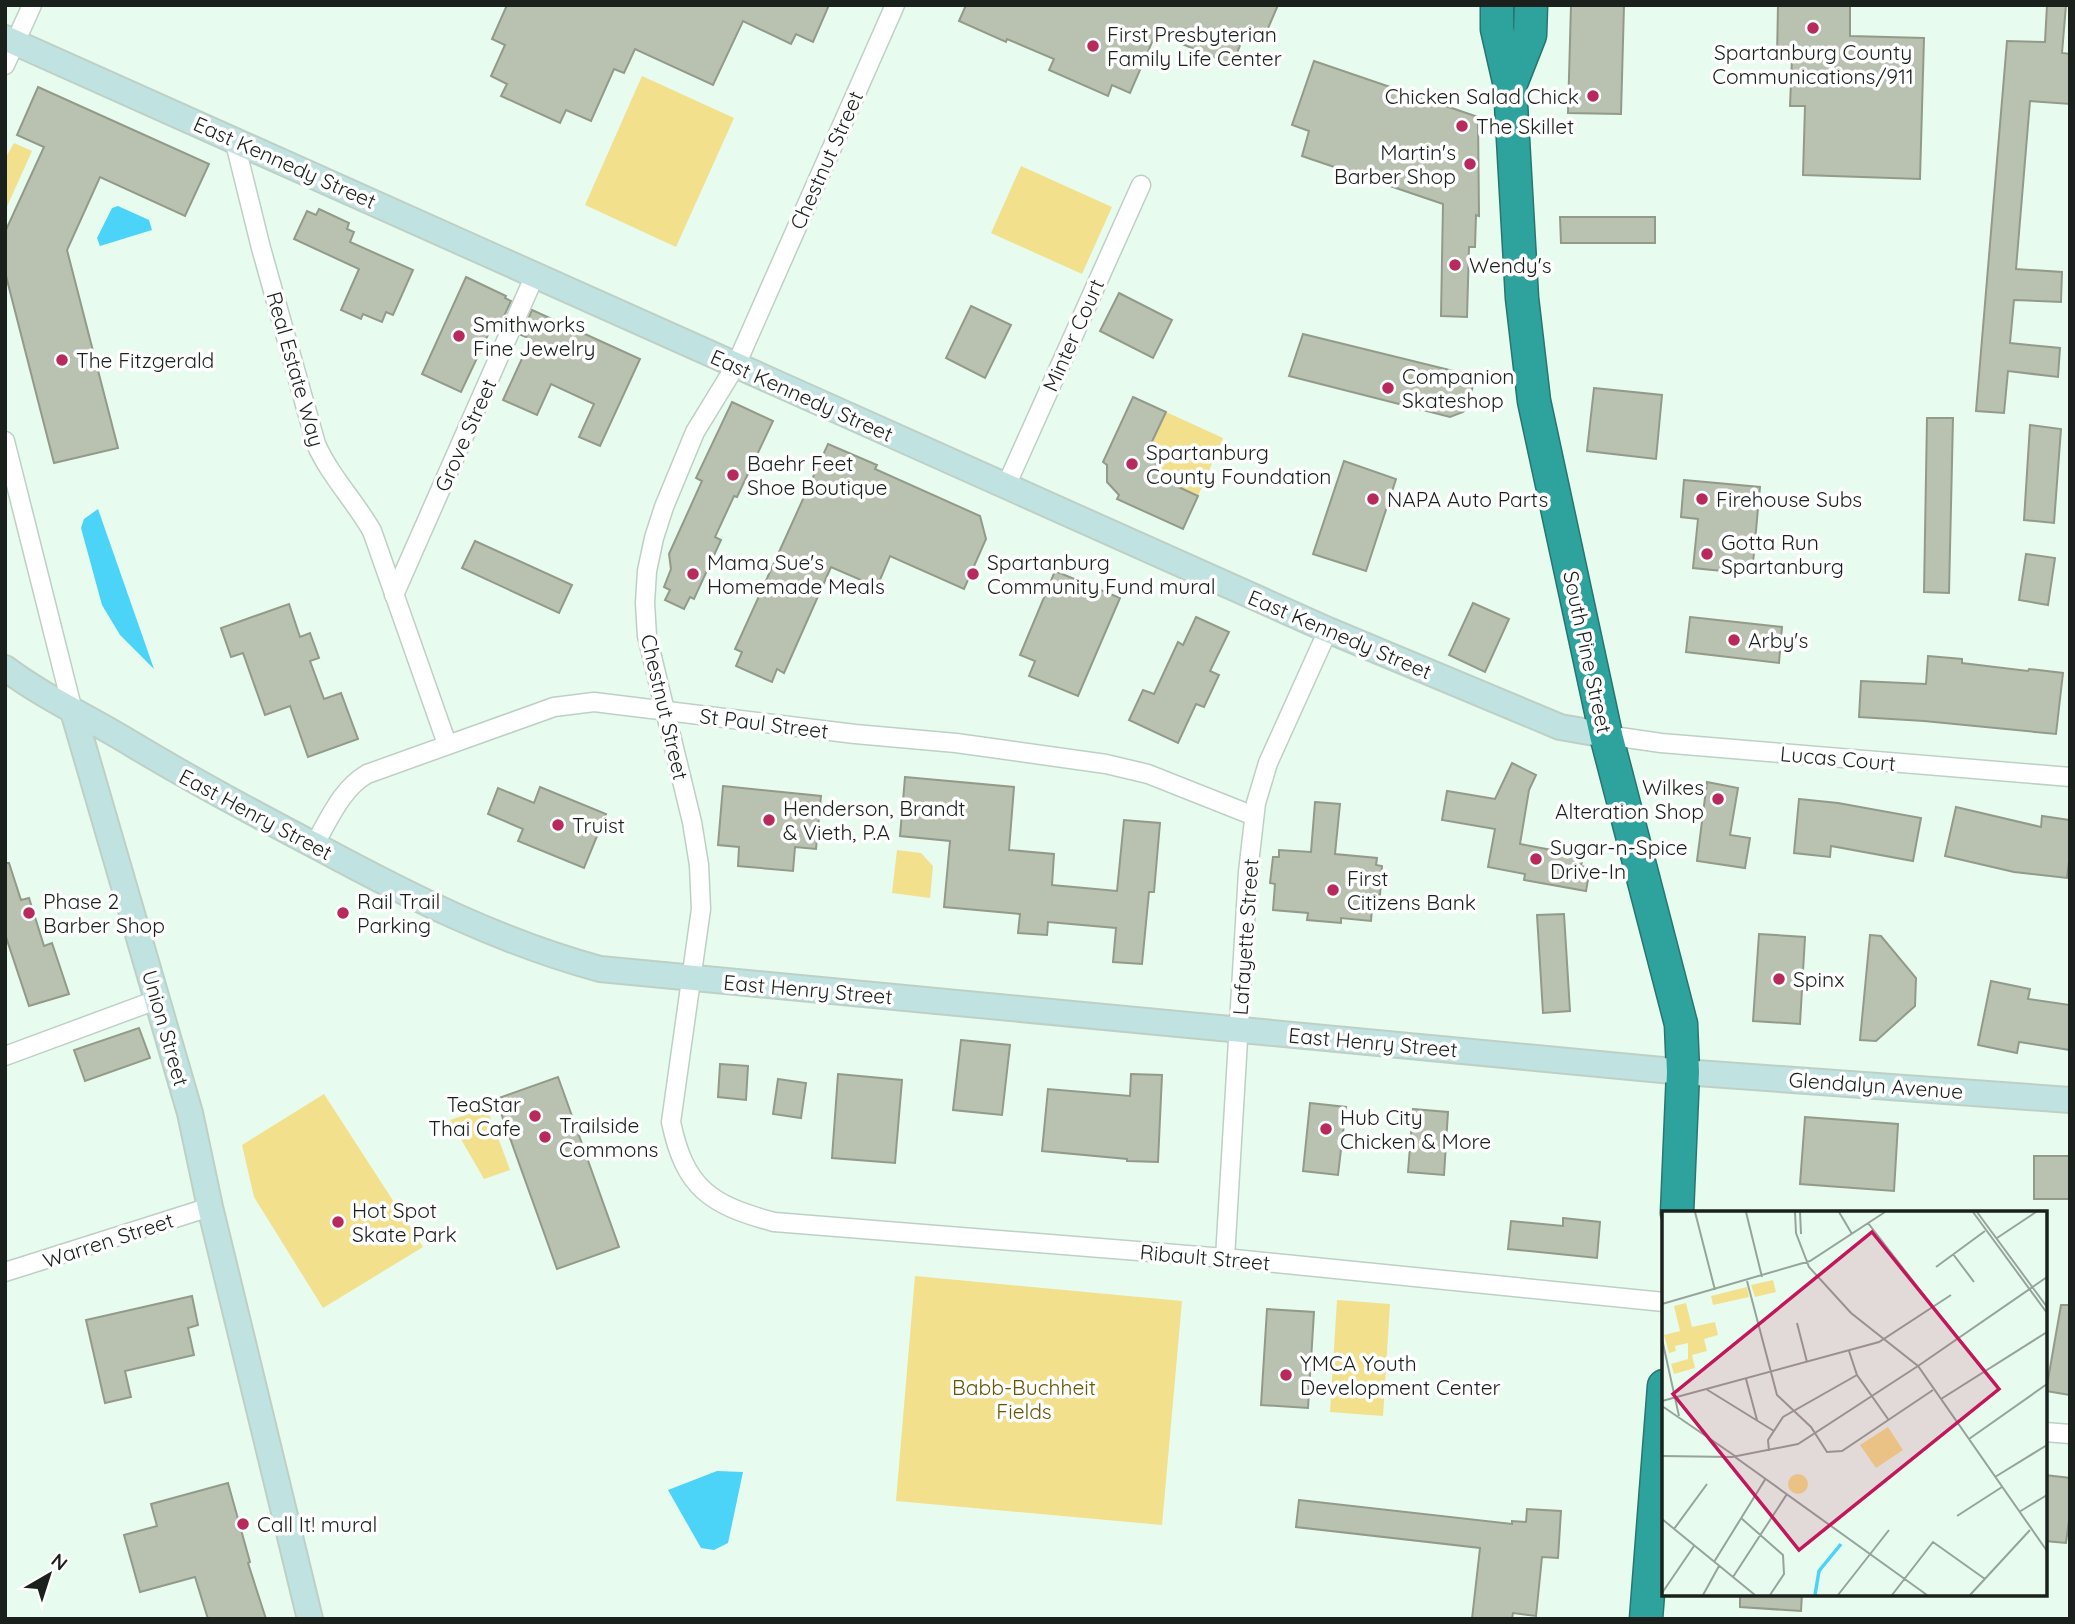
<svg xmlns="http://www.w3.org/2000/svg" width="2075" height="1624" font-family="Quicksand,sans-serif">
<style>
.green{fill:#f2e08d}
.water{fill:#4cd3f8}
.building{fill:#b9c1b0;stroke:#939a8a;stroke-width:2}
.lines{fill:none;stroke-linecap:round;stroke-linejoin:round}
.street-casing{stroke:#bed0c5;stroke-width:21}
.secondary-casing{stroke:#bed0c5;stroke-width:28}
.highway-casing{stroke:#277670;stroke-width:35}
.street{stroke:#fff;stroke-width:18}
.secondary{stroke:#c0e3e2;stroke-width:24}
.highway{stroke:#2ea39d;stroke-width:32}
.poi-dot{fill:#b82a5b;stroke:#fff;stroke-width:2.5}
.labels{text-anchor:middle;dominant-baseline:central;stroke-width:7;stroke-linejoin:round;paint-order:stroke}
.poi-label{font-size:21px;fill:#1a211d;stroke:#fff;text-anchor:start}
.street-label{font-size:21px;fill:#1a211d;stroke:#fff}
.park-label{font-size:21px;fill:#655602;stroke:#fff}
.inset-river{fill:none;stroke:#4cd3f8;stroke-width:3.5}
.inset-road{fill:none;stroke:#96a49b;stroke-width:2}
.view{fill:#c2185b;fill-opacity:0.15;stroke:#c2185b;stroke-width:3.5}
.inset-edge{fill:none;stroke:#1a211d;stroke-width:3.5}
</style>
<rect width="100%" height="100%" fill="#e8fbef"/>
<g class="green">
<path d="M642,76L734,118L676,247L585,205Z"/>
<path d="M14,143L32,151L5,211V159Z"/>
<path d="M1021,166L1112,207L1082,274L991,233Z"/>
<path d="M1166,412L1223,438L1198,496L1156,477L1159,471L1156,461L1147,453Z"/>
<path d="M897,850L921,853L933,866L930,898L892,893Z"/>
<path d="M324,1094L423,1247L323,1308L254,1197L242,1145Z"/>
<path d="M487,1108L510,1170L484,1179L450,1120Z"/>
<path d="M915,1276L1182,1301L1162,1525L896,1501Z"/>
<path d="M1337,1300L1390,1304L1383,1416L1330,1412Z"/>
</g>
<g class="water">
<path d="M118,206L149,220L152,230L100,246L97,238L112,208Z"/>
<path d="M98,509L154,669L120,635L102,605L81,528L84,519Z"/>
<path d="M717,1471L743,1472L728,1543L714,1550L701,1548L668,1490Z"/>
</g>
<g class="building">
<path d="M507,5H829L813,42L796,34L791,44L743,21L713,85L635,49L624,73L614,69L591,121L566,110L560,123L501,96L507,84L491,76L505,45L492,39Z"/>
<path d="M966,5H1278L1266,33L1248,26L1232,65L1156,33L1130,93L1112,85L1108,96L1049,70L1054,59L1007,39L1006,42L959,21Z"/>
<path d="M1571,5H1624L1621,114L1568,113Z"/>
<path d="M1778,5H1850V36L1924,38L1920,179L1803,175L1805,106H1790L1792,58H1777Z"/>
<path d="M2047,5H2066L2062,53L2070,54V104L2030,101L2016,269L2062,272L2061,302L2014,300L2010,343L2060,348L2058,377L2008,371L2004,413L1976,411L2007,41L2045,42Z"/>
<path d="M1314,61L1478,117L1479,216L1476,215L1475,247H1469L1467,317L1441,316L1443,204L1302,156L1309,131L1292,125Z"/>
<path d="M38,87L209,164L185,216L100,177L67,250L118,448L54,463L5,272V232L44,147L17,135Z"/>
<path d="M319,209L349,223L347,229L354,232L350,242L413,270L393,315L386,312L382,322L363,314L361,319L341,310L359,269L294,239L307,211L316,215Z"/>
<path d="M1560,217H1655V243H1561Z"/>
<path d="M466,277L506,296L505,298L511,301L500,325L494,322L461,392L422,374Z"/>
<path d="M1119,293L1172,320L1153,358L1100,331Z"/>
<path d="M971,306L1011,325L985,378L946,358Z"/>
<path d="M532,310L640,359L600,446L579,437L594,404L551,384L537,415L503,400L531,339L521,335Z"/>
<path d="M1303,334L1474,376L1470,403L1463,412L1450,417L1289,376Z"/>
<path d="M1594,388L1662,395L1656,459L1587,451Z"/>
<path d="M1133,397L1166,412L1148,450L1156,461L1159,478L1198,496L1183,529L1117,499L1119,495L1107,482V465L1103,462Z"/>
<path d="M732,402L773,421L737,497L734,496L715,537L721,540L694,599L690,597L684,609L665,600L670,590L664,587L671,569L669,554L702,481L696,478Z"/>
<path d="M1927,418H1953L1949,593L1924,592Z"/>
<path d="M2030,425L2061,429L2054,523L2024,520Z"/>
<path d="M828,444L877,465L875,469L980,516L986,539L964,589L890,556L877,587L831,567L784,673L777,669L772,682L736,666L742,652L735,649Z"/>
<path d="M1344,461L1396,479L1366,571L1313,554Z"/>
<path d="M1684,480L1760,487L1752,574L1693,568L1698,519L1681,517Z"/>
<path d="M475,541L572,585L559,613L462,568Z"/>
<path d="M2026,554L2055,558L2048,605L2019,600Z"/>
<path d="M1055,571L1120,598L1078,696L1029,676L1035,661L1020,655Z"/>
<path d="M1473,603L1509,619L1485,672L1449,655Z"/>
<path d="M289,604L300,637L310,633L319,658L310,661L324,699L341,693L358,739L308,757L290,706L265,715L243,653L231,657L221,628Z"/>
<path d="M1196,617L1229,632L1210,671L1219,675L1204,707L1196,704L1178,743L1129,720L1143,690L1154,694L1178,642L1183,645Z"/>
<path d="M1690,617L1782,627L1779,663L1686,652Z"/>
<path d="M1928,656L1962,659V663L2028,671L2029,669L2063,673L2056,734L1924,721L1859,717L1861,681L1926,684Z"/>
<path d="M1512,763L1536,775L1529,790L1520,844L1557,851L1558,845L1584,850L1581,866L1590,868L1586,891L1524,880L1525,874L1488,867L1495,829L1442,820L1447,791L1495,799Z"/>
<path d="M905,777L1014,787L1009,850L1054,854L1052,885L1117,891L1124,820L1160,823L1154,892H1149L1142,964L1113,962L1116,928L1048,922L1047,935L1018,933L1020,914L944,907L950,841L900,836Z"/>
<path d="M1707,782L1738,788L1730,835L1750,838L1745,868L1697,861Z"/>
<path d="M723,786L821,796L816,849L795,847L793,871L738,866L739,847L718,845Z"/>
<path d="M540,787L606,814L584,868L518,841L523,829L488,814L498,788L534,803Z"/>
<path d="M1799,799L1838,803L1921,818L1913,861L1831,846L1830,857L1794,853Z"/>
<path d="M1315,802L1340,804L1335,854L1377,858L1376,865L1382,866L1380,895H1373L1371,921L1341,918V923L1307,920L1308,913L1273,910L1275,884L1270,883L1273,857H1279V850L1311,852Z"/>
<path d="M1956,807L2041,827L2042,816L2070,820V853L2067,878L2014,872L1945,856Z"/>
<path d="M5,863H9L21,900L29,898L44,946L52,943L69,994L29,1006L5,934Z"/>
<path d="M1564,914L1570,1011L1543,1013L1537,915Z"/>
<path d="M1759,934L1805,937L1800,1024L1753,1021Z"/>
<path d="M1870,935L1881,936L1916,978L1915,1006L1876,1041L1860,1040Z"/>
<path d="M1991,981L2030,989L2028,999L2070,1005V1050L2019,1042L2017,1053L1978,1045Z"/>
<path d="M139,1028L150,1058L85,1081L74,1050Z"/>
<path d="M961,1040L1010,1045L1002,1115L953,1110Z"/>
<path d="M720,1064L748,1066L746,1100L718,1097Z"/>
<path d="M838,1074L902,1080L895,1163L832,1158Z"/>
<path d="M1131,1074L1162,1075L1158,1162L1127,1161V1159L1042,1151L1048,1089L1130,1096Z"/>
<path d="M558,1077L619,1247L557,1269L496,1099Z"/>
<path d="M778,1079L806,1083L801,1118L773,1114Z"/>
<path d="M1310,1103L1346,1107L1338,1175L1303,1171Z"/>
<path d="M1413,1109L1448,1112L1444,1175L1408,1172Z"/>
<path d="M1805,1117L1898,1124L1894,1191L1800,1184Z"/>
<rect x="2034" y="1156" width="36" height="43"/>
<path d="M1563,1218L1600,1222L1597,1258L1508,1249L1511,1221L1563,1226Z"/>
<path d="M192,1296L198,1325L188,1328L194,1355L125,1371L131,1397L105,1403L86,1320Z"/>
<path d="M2061,1305H2070V1395L2046,1391Z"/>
<path d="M1267,1309L1314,1312L1308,1408L1261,1405Z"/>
<path d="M2045,1475L2070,1478V1513L2066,1543L2045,1541Z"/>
<path d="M228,1483L250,1562L248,1563L266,1619H208L195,1577L140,1592L124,1535L157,1526L151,1504Z"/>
<path d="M1299,1500L1512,1524V1521L1526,1522L1527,1509L1561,1511L1558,1558L1542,1557L1536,1616L1513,1613L1512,1619H1472L1480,1548L1296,1527Z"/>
<path d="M1740,1594H1802L1801,1611L1740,1607Z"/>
</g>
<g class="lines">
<g class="street-casing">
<g id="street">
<path d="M895,5L736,365L695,432L664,507L654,538L647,571L645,603L647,636L692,822L699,865L701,909L671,1122C685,1189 711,1205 774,1222L1225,1258L1664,1302"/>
<path d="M5,65L32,5"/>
<path d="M234,139L261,248L316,444C330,476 355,501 372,531L447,744"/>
<path d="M5,441L73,711"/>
<path d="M1006,486L1141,185"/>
<path d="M394,595L535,275"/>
<path d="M1606,735L1661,743L2070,777"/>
<path d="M314,845C329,820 341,789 367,774L554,707L594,702L855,734L956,743L1106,764L1148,774L1254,816"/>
<path d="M5,1056L159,999"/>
<path d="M1225,1258L1248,872L1256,803L1268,763L1328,630"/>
<path d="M5,1272L210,1207"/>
<path d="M2045,1432L2070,1434"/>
</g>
</g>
<g class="secondary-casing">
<g id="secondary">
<path d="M5,38L1328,630L1560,727L1606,735"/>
<path d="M5,668C45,698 90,718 132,744C193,781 255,814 318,847C409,896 500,942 600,969L1683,1072L2070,1100"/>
<path d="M73,711L190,1113L210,1207L310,1619"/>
</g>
</g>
<g class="highway-casing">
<g id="highway">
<path d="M1497,5V29L1510,86L1522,298L1534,401L1606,735L1681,1024L1683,1072L1677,1213"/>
<path d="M1510,86L1530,35L1531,5"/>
<path d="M1646,1619L1664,1386"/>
</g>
</g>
<use href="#street" class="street"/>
<use href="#secondary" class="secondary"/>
<use href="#highway" class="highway"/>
</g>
<g class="poi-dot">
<circle cx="1813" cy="28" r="7"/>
<circle cx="1093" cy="46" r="7"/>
<circle cx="1593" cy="96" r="7"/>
<circle cx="1462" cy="126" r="7"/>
<circle cx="1470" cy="164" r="7"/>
<circle cx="1455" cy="265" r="7"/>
<circle cx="459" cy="336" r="7"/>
<circle cx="62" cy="360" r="7"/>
<circle cx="1388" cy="388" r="7"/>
<circle cx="1132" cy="464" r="7"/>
<circle cx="733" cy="475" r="7"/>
<circle cx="1373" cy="499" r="7"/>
<circle cx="1702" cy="499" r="7"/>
<circle cx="1707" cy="554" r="7"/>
<circle cx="693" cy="574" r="7"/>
<circle cx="973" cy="574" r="7"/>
<circle cx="1734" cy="640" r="7"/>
<circle cx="1718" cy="799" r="7"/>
<circle cx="769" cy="820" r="7"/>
<circle cx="558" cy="825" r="7"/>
<circle cx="1536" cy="859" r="7"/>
<circle cx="1333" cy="890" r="7"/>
<circle cx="29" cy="913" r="7"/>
<circle cx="343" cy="913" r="7"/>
<circle cx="1779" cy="979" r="7"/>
<circle cx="535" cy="1116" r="7"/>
<circle cx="1326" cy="1129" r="7"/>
<circle cx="545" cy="1137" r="7"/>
<circle cx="338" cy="1222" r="7"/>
<circle cx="1286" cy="1375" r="7"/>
<circle cx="243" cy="1524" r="7"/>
</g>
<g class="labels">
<g class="poi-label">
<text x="1107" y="34">First Presbyterian<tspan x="1107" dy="24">Family Life Center</tspan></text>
<text x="1813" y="52" text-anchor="middle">Spartanburg County<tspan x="1813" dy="24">Communications/911</tspan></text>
<text x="1579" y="96" text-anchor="end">Chicken Salad Chick</text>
<text x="1476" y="126">The Skillet</text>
<text x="1456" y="152" text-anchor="end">Martin's<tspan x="1456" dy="24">Barber Shop</tspan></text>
<text x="1469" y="265">Wendy's</text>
<text x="473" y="324">Smithworks<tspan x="473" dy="24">Fine Jewelry</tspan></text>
<text x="76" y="360">The Fitzgerald</text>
<text x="1402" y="376">Companion<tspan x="1402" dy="24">Skateshop</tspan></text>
<text x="1146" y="452">Spartanburg<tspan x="1146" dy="24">County Foundation</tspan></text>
<text x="747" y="463">Baehr Feet<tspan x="747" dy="24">Shoe Boutique</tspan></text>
<text x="1387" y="499">NAPA Auto Parts</text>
<text x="1716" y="499">Firehouse Subs</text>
<text x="1721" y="542">Gotta Run<tspan x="1721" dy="24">Spartanburg</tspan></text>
<text x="707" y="562">Mama Sue's<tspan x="707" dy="24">Homemade Meals</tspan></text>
<text x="987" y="562">Spartanburg<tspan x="987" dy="24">Community Fund mural</tspan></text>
<text x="1748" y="640">Arby's</text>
<text x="1704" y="787" text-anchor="end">Wilkes<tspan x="1704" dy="24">Alteration Shop</tspan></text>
<text x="783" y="808">Henderson, Brandt<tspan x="783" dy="24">&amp; Vieth, P.A</tspan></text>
<text x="572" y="825">Truist</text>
<text x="1550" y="847">Sugar-n-Spice<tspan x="1550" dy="24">Drive-In</tspan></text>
<text x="1347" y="878">First<tspan x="1347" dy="24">Citizens Bank</tspan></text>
<text x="43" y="901">Phase 2<tspan x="43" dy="24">Barber Shop</tspan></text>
<text x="357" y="901">Rail Trail<tspan x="357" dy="24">Parking</tspan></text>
<text x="1793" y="979">Spinx</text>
<text x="521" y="1104" text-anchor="end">TeaStar<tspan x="521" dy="24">Thai Cafe</tspan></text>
<text x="1340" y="1117">Hub City<tspan x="1340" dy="24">Chicken &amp; More</tspan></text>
<text x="559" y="1125">Trailside<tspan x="559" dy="24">Commons</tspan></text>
<text x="352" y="1210">Hot Spot<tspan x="352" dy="24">Skate Park</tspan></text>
<text x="1300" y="1363">YMCA Youth<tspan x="1300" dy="24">Development Center</tspan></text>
<text x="257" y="1524">Call It! mural</text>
</g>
<g class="street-label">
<text transform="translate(826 160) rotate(-66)">Chestnut Street</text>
<text transform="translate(285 162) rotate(24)">East Kennedy Street</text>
<text transform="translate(1073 335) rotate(-66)">Minter Court</text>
<text transform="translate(296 369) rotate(74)">Real Estate Way</text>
<text transform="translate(802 395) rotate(24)">East Kennedy Street</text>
<text transform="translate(465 435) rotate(-66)">Grove Street</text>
<text transform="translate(1340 634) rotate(23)">East Kennedy Street</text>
<text transform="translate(1588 652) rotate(78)">South Pine Street</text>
<text transform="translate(665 707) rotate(77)">Chestnut Street</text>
<text transform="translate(764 723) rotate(7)">St Paul Street</text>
<text transform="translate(1838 758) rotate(5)">Lucas Court</text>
<text transform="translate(256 814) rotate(28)">East Henry Street</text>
<text transform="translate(1245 937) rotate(-86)">Lafayette Street</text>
<text transform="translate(808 989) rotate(5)">East Henry Street</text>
<text transform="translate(166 1028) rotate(74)">Union Street</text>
<text transform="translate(1373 1042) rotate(5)">East Henry Street</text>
<text transform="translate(1876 1085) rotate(4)">Glendalyn Avenue</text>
<text transform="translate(108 1240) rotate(-18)">Warren Street</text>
<text transform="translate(1205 1257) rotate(5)">Ribault Street</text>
</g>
<g class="park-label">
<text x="1024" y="1387">Babb-Buchheit<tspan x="1024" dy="24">Fields</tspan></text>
</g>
</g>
<g transform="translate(1662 1211)">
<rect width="385" height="385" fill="#e8fbef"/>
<path d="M111,69L114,81L93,86L89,74ZM85,76L87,86L51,94L49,85ZM24,92L30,116L53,111L56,124L42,128L45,140L30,144L33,157L12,163L9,153L26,148V132L13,135L14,140L7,142L2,124L18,120L12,95ZM226,216L241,239L214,257L198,234ZM126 273a10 10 0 1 1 20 0a10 10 0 1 1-20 0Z" fill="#f2e08d"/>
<path class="inset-river" d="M153,384L157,360L179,333"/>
<path class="inset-road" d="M33,1L53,79M84,1L100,66M133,1L134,22L147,56L189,102L256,155L385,340M138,1L139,23M177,1L190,23M311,1L385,102M315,1L385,96M206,12L271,96M335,27L374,1M291,43L312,71M274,56L323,20M85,70L115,184L149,216L165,241L180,240L271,179M0,93L148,50L223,1M135,112L145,151M0,128L17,205M187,140L195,164L226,208M256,155L385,66M84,168L95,209M44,178L112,220M279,188L385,121M0,190L217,131L289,84M0,195L73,245M307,228L385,173M107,240L106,229L121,206L195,164M0,245L70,246L136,233L256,155M73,246L265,384M333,266L385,234M357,301L385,284M295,305L340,276M79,307L121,344L122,363L108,384M0,308L93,384M12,318L45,273M52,351L104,267M71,366L125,283M0,382L32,335M41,384L57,355M176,384L227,319M230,384L271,331L323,368M308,384L368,319"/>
<path class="view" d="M210,21L337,178L137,339L11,183Z"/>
<rect width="385" height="385" class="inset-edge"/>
</g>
<rect width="2075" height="1624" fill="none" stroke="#1a211d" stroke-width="14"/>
<g transform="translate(49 1575) rotate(39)" stroke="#ffffff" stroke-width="5" paint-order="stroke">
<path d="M0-5L12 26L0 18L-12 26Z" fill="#1a211d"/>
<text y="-10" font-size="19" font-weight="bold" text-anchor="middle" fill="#1a211d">N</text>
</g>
</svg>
